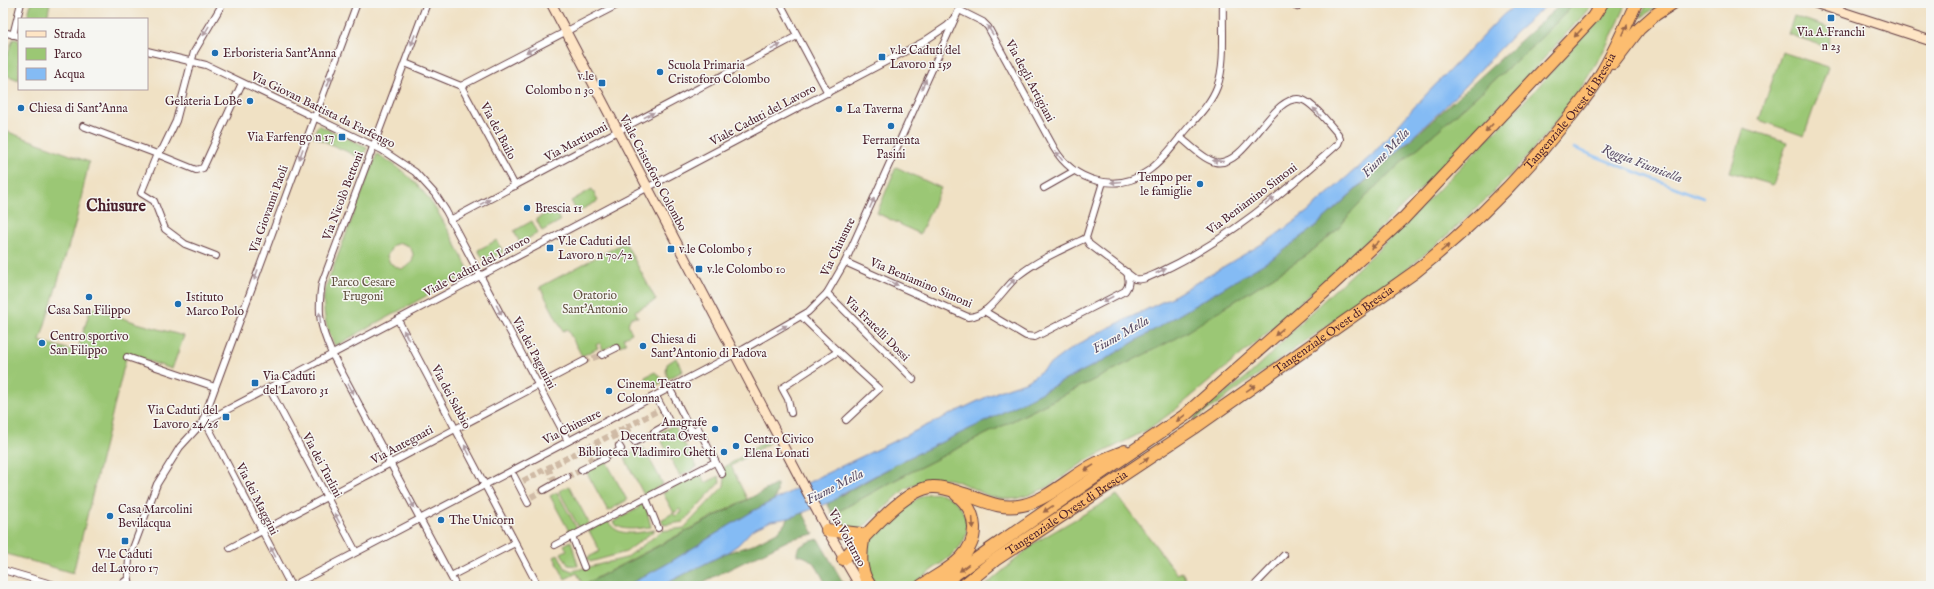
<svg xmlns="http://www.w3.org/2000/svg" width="1934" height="589" font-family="'IM FELL English',serif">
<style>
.green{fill:#9bc774;stroke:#727350;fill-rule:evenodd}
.forest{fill:#7cac66;stroke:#636648}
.water{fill:#84bbf4;stroke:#676d90}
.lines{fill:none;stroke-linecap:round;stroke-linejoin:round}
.stream{stroke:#84bbf4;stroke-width:2.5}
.street-tunnel{stroke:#cfbaa5;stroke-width:6;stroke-dasharray:6 3;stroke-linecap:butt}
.street-casing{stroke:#633c42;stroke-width:8}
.secondary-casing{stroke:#633c42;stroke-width:11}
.highway-casing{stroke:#633c42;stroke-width:14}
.street{stroke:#fff;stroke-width:6}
.secondary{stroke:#fee5c5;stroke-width:9}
.highway{stroke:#fcbd6f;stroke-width:12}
.oneway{fill:#ae9aa0}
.oneway2{fill:#9a664a}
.poi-dot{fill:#1f6fb2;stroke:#f6f6f2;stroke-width:1.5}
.labels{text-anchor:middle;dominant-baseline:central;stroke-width:3;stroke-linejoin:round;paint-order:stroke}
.poi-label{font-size:12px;fill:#4a1f2b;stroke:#f6f6f2;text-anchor:start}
.street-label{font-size:12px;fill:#4a1f2b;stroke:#f6f6f2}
.park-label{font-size:12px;fill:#625141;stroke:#f6f6f2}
.water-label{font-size:13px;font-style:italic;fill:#5b4e67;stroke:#f6f6f2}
.district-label{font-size:16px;font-weight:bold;fill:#4a1f2b;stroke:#f6f6f2}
</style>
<rect width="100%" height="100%" fill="#f6f6f2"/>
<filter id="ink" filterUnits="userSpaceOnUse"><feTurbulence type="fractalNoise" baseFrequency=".025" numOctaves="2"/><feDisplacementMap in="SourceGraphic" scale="8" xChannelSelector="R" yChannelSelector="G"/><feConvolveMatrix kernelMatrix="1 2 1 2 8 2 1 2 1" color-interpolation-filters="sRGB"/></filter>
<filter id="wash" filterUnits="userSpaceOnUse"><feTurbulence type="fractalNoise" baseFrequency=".012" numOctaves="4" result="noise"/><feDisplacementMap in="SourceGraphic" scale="16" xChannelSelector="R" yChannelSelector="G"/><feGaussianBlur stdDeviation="0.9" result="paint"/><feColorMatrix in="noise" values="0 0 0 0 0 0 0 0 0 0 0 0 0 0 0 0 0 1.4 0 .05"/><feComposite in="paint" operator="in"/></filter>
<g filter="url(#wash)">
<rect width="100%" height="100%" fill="#f0e1c4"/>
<g class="green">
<path d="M31,3H50L47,19H27Z"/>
<path d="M1575,3H1594L1520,85L1459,147L1432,178L1396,213L1279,323L1175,410L1147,430L1084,462L1048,487L1029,495L1016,499H1002L989,496L957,481L948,479H933L917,483L905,489L860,530L839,526L831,511H839L897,479L1121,366L1221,310L1307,255L1338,229L1352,211L1382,180L1535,44Z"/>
<path d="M1611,3H1627C1580,114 1492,201 1399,275L1194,420L1196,415L1248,376L1267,358L1307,316L1409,220L1538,87Z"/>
<path d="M1647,3H1661L1642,17H1641Z"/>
<path d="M1794,16L1833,29L1827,47L1788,34Z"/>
<path d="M13,39L19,40V80L3,74V67Z"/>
<path d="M1782,52L1828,67L1804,136L1759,120Z"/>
<path d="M318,125L367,147L363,159L313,136Z"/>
<path d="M1744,128L1787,142L1773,185L1730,172Z"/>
<path d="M3,130L89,162L76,221L40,341L77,352L91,307L137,323L184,336L172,369L127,354L73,573L3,553Z"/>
<path d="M377,154C429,183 443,221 470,272L335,346C326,327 321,310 325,289ZM401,243L409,246C417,256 413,267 400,269L390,263L387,256L393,245Z"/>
<path d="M896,167L941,188L920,234L877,213Z"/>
<path d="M592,189L598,201L577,212L571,201Z"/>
<path d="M554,210L560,221L542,231L536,219Z"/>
<path d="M532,221L538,233L520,243L514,231Z"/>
<path d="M497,240L503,252L485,262L478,250Z"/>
<path d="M625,242L656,300L635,311L638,317H632C626,323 629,327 632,333L623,338L626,343L620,346L618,342L603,350L600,343L596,345L598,348L582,356L567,329L563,331L540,287Z"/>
<path d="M676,358L683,371L668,379L666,372L667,364Z"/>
<path d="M655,372L665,381L651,388L645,377Z"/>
<path d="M674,425L697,467L680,476L658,434Z"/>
<path d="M767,440L769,443L731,466L747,499L583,585L577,573L565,579L554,557L558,554L565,568L572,571L626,558L662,531L684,528L724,486L725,477L722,469Z"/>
<path d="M643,447L663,484L644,495L624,457Z"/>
<path d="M606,461L627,500L608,511L586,471Z"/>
<path d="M700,473L705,483L719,476L720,482L683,522L664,525L661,520L673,513L675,516L682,512L680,509L674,513L663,493Z"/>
<path d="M569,486L589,523L579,528L559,491Z"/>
<path d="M557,492L577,529L570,533L550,496Z"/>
<path d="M939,493C951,497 959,502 964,514C975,541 952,556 933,569C926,574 918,581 910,585C904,588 885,586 877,586L868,572L865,559L869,540L875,533L915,500L927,494Z"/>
<path d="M1117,495L1177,574L1182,572L1189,586H985L1036,542Z"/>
<path d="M645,502L651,527C639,528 621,533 613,522L639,508L638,506Z"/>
<path d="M608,521C618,539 639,532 655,530L626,552L590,562L587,558L600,551L589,531Z"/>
<path d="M571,541L578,566L568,565L561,553L567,550L564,545Z"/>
</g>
<g class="forest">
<path d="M1562,3H1575L1535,44L1382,180L1352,211L1338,229L1307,255L1177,338L897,479L839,511H831L827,503L906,459L984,422L1104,360L1278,255L1317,225Z"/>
<path d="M777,484V492L774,500L753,511L667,564L626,586H582Z"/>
<path d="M803,513L814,534L791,539L695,586H661L726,553L752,545L779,531L789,518Z"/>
<path d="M818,539L845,586H827C819,572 815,557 797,555C796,544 810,542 818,539Z"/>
</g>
<path class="water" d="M1518,3H1549L1516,32L1443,109L1317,225L1278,255L1104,360L984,422L906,459L843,493L833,501L789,518L771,521L752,530L738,545L726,553L661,586H626L667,564L753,511L823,475L999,391L1028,381L1066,352L1094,335L1172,297L1272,238L1307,212L1372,155L1417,104L1502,16Z"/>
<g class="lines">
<path class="stream" d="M1574,148L1703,198"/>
</g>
</g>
<g filter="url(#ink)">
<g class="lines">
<g class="street-tunnel">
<path d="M584,361L602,355"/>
<path d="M627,427L633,439"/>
<path d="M613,434L619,446"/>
<path d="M641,439L654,432"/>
<path d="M585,449L592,461"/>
<path d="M605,458L618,451"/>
<path d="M548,468L554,481"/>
<path d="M567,477L581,470"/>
<path d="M523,481L661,409"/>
<path d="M531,497L544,490"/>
</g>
<g class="street-casing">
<g id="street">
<path d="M427,3L322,283C317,314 320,326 332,354L456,586"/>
<path d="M780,3L828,93"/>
<path d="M1297,7L1299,3"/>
<path d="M959,10L983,22L988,27L1054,148C1073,181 1116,194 1148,171C1163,161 1175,143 1187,129C1198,116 1211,103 1217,87C1226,64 1222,28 1223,3"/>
<path d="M3,32L19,36"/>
<path d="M13,35L21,3"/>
<path d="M147,51L206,65L382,150L415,172L435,194L446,211L568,441"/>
<path d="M405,63L461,86L621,3"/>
<path d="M461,86L515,186"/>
<path d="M83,126L157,154L163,148L176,121L194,52L223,3"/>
<path d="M1103,182L1086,238L1089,244L1135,279C1144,281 1152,275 1160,272C1227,241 1284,192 1338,144L1340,139L1338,134C1330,125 1314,104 1303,100C1273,89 1247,169 1215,162C1203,159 1190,145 1180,137"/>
<path d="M1044,188L1074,171"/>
<path d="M450,220L797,36"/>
<path d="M216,256L185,244L165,229L154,201L141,193L157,154L196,170L203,168L242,83"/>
<path d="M845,262L968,317C990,316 1003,288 1019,275C1039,259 1064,249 1086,238"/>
<path d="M827,293L913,379"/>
<path d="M984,311L1026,336L1035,337L1125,291C1130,284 1129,280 1127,272"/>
<path d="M802,317C827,342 853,365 879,389L846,420"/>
<path d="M398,320L536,582"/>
<path d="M602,355L616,348"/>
<path d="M127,357L215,387"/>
<path d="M269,388L356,552"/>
<path d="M672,393L692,432"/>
<path d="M791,413L788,399L782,388L837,352"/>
<path d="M205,421L291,586"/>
<path d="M202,423L357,3"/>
<path d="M698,428L722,474"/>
<path d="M654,432L670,423L658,400"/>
<path d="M684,436L695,430"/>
<path d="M633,439L635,442L641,439"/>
<path d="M618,451L621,449L619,446"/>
<path d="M581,470L605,458"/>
<path d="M514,476L528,503"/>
<path d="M544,490L567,477"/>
<path d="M646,498L658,528"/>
<path d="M572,536L584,567"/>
<path d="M555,545L715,462"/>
<path d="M230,548L584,361"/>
<path d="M3,570L58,586"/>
<path d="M451,576L515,543"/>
<path d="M119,586L128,579"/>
<path d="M130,586L128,574L129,559L157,484L180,447L202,423L923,42L947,26L954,19"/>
<path d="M292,586L744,349L808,312L827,293L845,262L962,3"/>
<path d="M1254,586L1284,555"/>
</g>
</g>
<g class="secondary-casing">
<g id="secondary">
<path d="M551,3L826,528L860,586"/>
<path d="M1815,3L1931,41"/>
</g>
</g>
<g class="highway-casing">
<g id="highway">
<path d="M1613,63L1639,29L1656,14L1673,3"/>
<path d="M827,530L861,534"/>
<path d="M863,540C860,558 860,571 870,586"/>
<path d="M843,559C864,539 903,489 932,487C942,486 954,491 964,494C985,501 1000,510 1023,505C1050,499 1072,475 1097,463C1106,458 1116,455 1125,451"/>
<path d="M921,586C943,571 975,558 974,527C973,512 967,503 956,494"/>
<path d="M939,586L989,550L1184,416L1322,294L1404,218L1593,17L1602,3"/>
<path id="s1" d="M963,586L995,560L1194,428L1415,272C1469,229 1518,181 1561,127C1575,111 1589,94 1600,76C1614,53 1625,28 1636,3"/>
</g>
</g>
<use href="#street" class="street"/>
<use href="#secondary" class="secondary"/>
<use href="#highway" class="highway"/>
</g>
<defs><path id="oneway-solid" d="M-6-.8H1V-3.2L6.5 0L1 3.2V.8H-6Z"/></defs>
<g class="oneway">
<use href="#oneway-solid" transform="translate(990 30) rotate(-123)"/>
<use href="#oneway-solid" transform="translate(206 31) rotate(121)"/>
<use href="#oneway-solid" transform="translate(413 40) rotate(110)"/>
<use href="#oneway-solid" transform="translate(776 47) rotate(-28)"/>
<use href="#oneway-solid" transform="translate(531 50) rotate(153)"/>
<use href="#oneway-solid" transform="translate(329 81) rotate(-70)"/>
<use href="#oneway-solid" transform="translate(924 84) rotate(-66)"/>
<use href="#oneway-solid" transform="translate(1317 112) rotate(-134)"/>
<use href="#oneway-solid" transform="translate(649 115) rotate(-28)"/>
<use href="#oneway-solid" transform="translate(301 154) rotate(110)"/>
<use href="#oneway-solid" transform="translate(1059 156) rotate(-128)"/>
<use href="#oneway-solid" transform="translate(1218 161) rotate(-175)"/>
<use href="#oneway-solid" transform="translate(1116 182) rotate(175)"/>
<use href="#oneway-solid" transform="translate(1270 201) rotate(-37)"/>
<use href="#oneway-solid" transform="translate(485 202) rotate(-27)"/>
<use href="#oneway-solid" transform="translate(872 203) rotate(-66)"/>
<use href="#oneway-solid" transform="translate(1161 271) rotate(-25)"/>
<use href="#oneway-solid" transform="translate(256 275) rotate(110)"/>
<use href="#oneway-solid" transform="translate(893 283) rotate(24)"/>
<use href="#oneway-solid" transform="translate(1011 283) rotate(-46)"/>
<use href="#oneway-solid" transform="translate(1108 299) rotate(153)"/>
<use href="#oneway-solid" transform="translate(499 310) rotate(62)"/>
<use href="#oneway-solid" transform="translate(320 318) rotate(-96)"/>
<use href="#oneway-solid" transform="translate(782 328) rotate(-29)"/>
<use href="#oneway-solid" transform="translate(406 335) rotate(-118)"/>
<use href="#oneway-solid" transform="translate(351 389) rotate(62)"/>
<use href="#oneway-solid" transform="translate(467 450) rotate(-118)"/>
<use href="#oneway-solid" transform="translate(412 503) rotate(63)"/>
<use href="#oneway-solid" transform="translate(337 518) rotate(-118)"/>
<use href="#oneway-solid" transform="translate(273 552) rotate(-118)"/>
</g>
<g class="oneway2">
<use href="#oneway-solid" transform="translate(1625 30) rotate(-66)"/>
<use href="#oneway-solid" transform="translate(1578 33) rotate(133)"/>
<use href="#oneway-solid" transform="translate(1489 128) rotate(133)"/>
<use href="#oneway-solid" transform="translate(1375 245) rotate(137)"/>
<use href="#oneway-solid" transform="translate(1445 248) rotate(-41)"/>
<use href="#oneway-solid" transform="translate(1279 332) rotate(138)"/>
<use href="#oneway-solid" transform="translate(1251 388) rotate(-35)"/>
<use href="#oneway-solid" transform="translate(1181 418) rotate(143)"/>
<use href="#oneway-solid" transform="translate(1144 461) rotate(-34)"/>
<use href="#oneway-solid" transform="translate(1089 468) rotate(148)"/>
<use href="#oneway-solid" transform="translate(1048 509) rotate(146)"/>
<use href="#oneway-solid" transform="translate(973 523) rotate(85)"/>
<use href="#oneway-solid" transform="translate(964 568) rotate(144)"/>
</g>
</g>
<g class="poi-dot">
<rect x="1827" y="14" width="8" height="8" rx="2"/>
<circle cx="215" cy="53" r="4"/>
<rect x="878" y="53" width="8" height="8" rx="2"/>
<circle cx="660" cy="72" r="4"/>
<rect x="598" y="79" width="8" height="8" rx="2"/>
<circle cx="250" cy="101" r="4"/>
<circle cx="21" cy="108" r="4"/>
<circle cx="839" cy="109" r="4"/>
<circle cx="891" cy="126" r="4"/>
<rect x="338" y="133" width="8" height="8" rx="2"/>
<circle cx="1200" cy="184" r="4"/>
<circle cx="527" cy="208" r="4"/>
<rect x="546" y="244" width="8" height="8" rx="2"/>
<rect x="667" y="245" width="8" height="8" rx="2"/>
<rect x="695" y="265" width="8" height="8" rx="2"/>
<circle cx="89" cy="297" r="4"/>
<circle cx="178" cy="304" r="4"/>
<circle cx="42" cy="343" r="4"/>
<circle cx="643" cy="346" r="4"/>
<rect x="251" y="379" width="8" height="8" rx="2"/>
<circle cx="609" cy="391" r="4"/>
<rect x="222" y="413" width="8" height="8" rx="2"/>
<circle cx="715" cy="429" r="4"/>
<circle cx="736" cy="446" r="4"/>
<circle cx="724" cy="452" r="4"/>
<circle cx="110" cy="516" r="4"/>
<circle cx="441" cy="520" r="4"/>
<rect x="121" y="537" width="8" height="8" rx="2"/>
</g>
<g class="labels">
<g class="poi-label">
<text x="1831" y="32" text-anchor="middle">Via A.Franchi<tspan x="1831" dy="14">n 23</tspan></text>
<text x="890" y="50">v.le Caduti del<tspan x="890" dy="14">Lavoro n 159</tspan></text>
<text x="223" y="53">Erboristeria Sant'Anna</text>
<text x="668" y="65">Scuola Primaria<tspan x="668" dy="14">Cristoforo Colombo</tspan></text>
<text x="594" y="76" text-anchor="end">v.le<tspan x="594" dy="14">Colombo n 30</tspan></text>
<text x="242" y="101" text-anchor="end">Gelateria LoBe</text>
<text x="29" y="108">Chiesa di Sant'Anna</text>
<text x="847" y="109">La Taverna</text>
<text x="334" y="137" text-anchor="end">Via Farfengo n 17</text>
<text x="891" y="140" text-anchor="middle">Ferramenta<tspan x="891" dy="14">Pasini</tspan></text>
<text x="1192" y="177" text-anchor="end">Tempo per<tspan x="1192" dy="14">le famiglie</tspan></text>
<text x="535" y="208">Brescia 11</text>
<text x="558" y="241">V.le Caduti del<tspan x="558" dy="14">Lavoro n 70/72</tspan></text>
<text x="679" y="249">v.le Colombo 5</text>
<text x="707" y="269">v.le Colombo 10</text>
<text x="186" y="297">Istituto<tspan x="186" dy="14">Marco Polo</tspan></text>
<text x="89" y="310" text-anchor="middle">Casa San Filippo</text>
<text x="50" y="336">Centro sportivo<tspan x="50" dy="14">San Filippo</tspan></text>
<text x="651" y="339">Chiesa di<tspan x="651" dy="14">Sant'Antonio di Padova</tspan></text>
<text x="263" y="376">Via Caduti<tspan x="263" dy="14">del Lavoro 31</tspan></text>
<text x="617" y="384">Cinema Teatro<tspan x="617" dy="14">Colonna</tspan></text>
<text x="218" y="410" text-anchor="end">Via Caduti del<tspan x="218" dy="14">Lavoro 24/26</tspan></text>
<text x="707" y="422" text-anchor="end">Anagrafe<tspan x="707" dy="14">Decentrata Ovest</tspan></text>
<text x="744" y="439">Centro Civico<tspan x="744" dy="14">Elena Lonati</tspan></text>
<text x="716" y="452" text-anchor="end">Biblioteca Vladimiro Ghetti</text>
<text x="118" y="509">Casa Marcolini<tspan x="118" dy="14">Bevilacqua</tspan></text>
<text x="449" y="520">The Unicorn</text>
<text x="125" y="554" text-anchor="middle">V.le Caduti<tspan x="125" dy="14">del Lavoro 17</tspan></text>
</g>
<g class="street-label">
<text transform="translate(1030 81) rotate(62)">Via degli Artigiani</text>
<text transform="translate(323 110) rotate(26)">Via Giovan Battista da Farfengo</text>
<text stroke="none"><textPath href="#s1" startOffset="775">Tangenziale Ovest di Brescia</textPath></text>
<text transform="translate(763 115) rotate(-28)">Viale Caduti del Lavoro</text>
<text transform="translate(498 131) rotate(62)">Via del Bailo</text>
<text transform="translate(576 142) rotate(-28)">Via Martinoni</text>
<text transform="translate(653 173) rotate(62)">Viale Cristoforo Colombo</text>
<text transform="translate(343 196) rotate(-69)">Via Nicolò Bettoni</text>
<text transform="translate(1252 199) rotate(-37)">Via Beniamino Simoni</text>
<text transform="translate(269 209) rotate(-70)">Via Giovanni Paoli</text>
<text transform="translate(838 247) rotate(-64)">Via Chiusure</text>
<text transform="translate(477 266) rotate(-28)">Viale Caduti del Lavoro</text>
<text transform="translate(921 283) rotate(23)">Via Beniamino Simoni</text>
<text transform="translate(877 329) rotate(45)">Via Fratelli Dossi</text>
<text stroke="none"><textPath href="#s1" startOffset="451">Tangenziale Ovest di Brescia</textPath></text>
<text transform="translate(534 353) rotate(62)">Via dei Paganini</text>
<text transform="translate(451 397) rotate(62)">Via dei Sabbio</text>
<text transform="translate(572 427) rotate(-27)">Via Chiusure</text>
<text transform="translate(402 445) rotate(-28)">Via Antegnati</text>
<text transform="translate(322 465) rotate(62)">Via dei Turlini</text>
<text transform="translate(257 499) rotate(63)">Via dei Maggini</text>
<text stroke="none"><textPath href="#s1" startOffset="127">Tangenziale Ovest di Brescia</textPath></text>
<text transform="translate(847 538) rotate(61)">Via Volturno</text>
</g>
<g class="park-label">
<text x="363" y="282">Parco Cesare<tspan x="363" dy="14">Frugoni</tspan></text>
<text x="595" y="295">Oratorio<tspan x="595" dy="14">Sant'Antonio</tspan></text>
</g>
<g class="water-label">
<text transform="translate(1386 153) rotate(-46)">Fiume Mella</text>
<text transform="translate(1642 164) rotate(21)">Roggia Fiumicella</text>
<text transform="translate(1121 335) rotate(-29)">Fiume Mella</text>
<text transform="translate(835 487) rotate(-27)">Fiume Mella</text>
</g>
<g class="district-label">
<text x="116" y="207">Chiusure</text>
</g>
</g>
<rect width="1934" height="589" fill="none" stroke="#f6f6f2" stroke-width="16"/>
<rect x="18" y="18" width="130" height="72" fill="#f6f6f2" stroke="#b1a0a2"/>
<rect x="26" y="31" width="20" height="6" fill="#fee5c5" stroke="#b1a0a2"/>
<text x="54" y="38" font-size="12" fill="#4a1f2b">Strada</text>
<rect x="26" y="48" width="20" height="12" fill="#9bc774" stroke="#b1a0a2"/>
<text x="54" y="58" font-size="12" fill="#4a1f2b">Parco</text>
<rect x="26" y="68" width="20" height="12" fill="#84bbf4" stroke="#b1a0a2"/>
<text x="54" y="78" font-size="12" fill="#4a1f2b">Acqua</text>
</svg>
